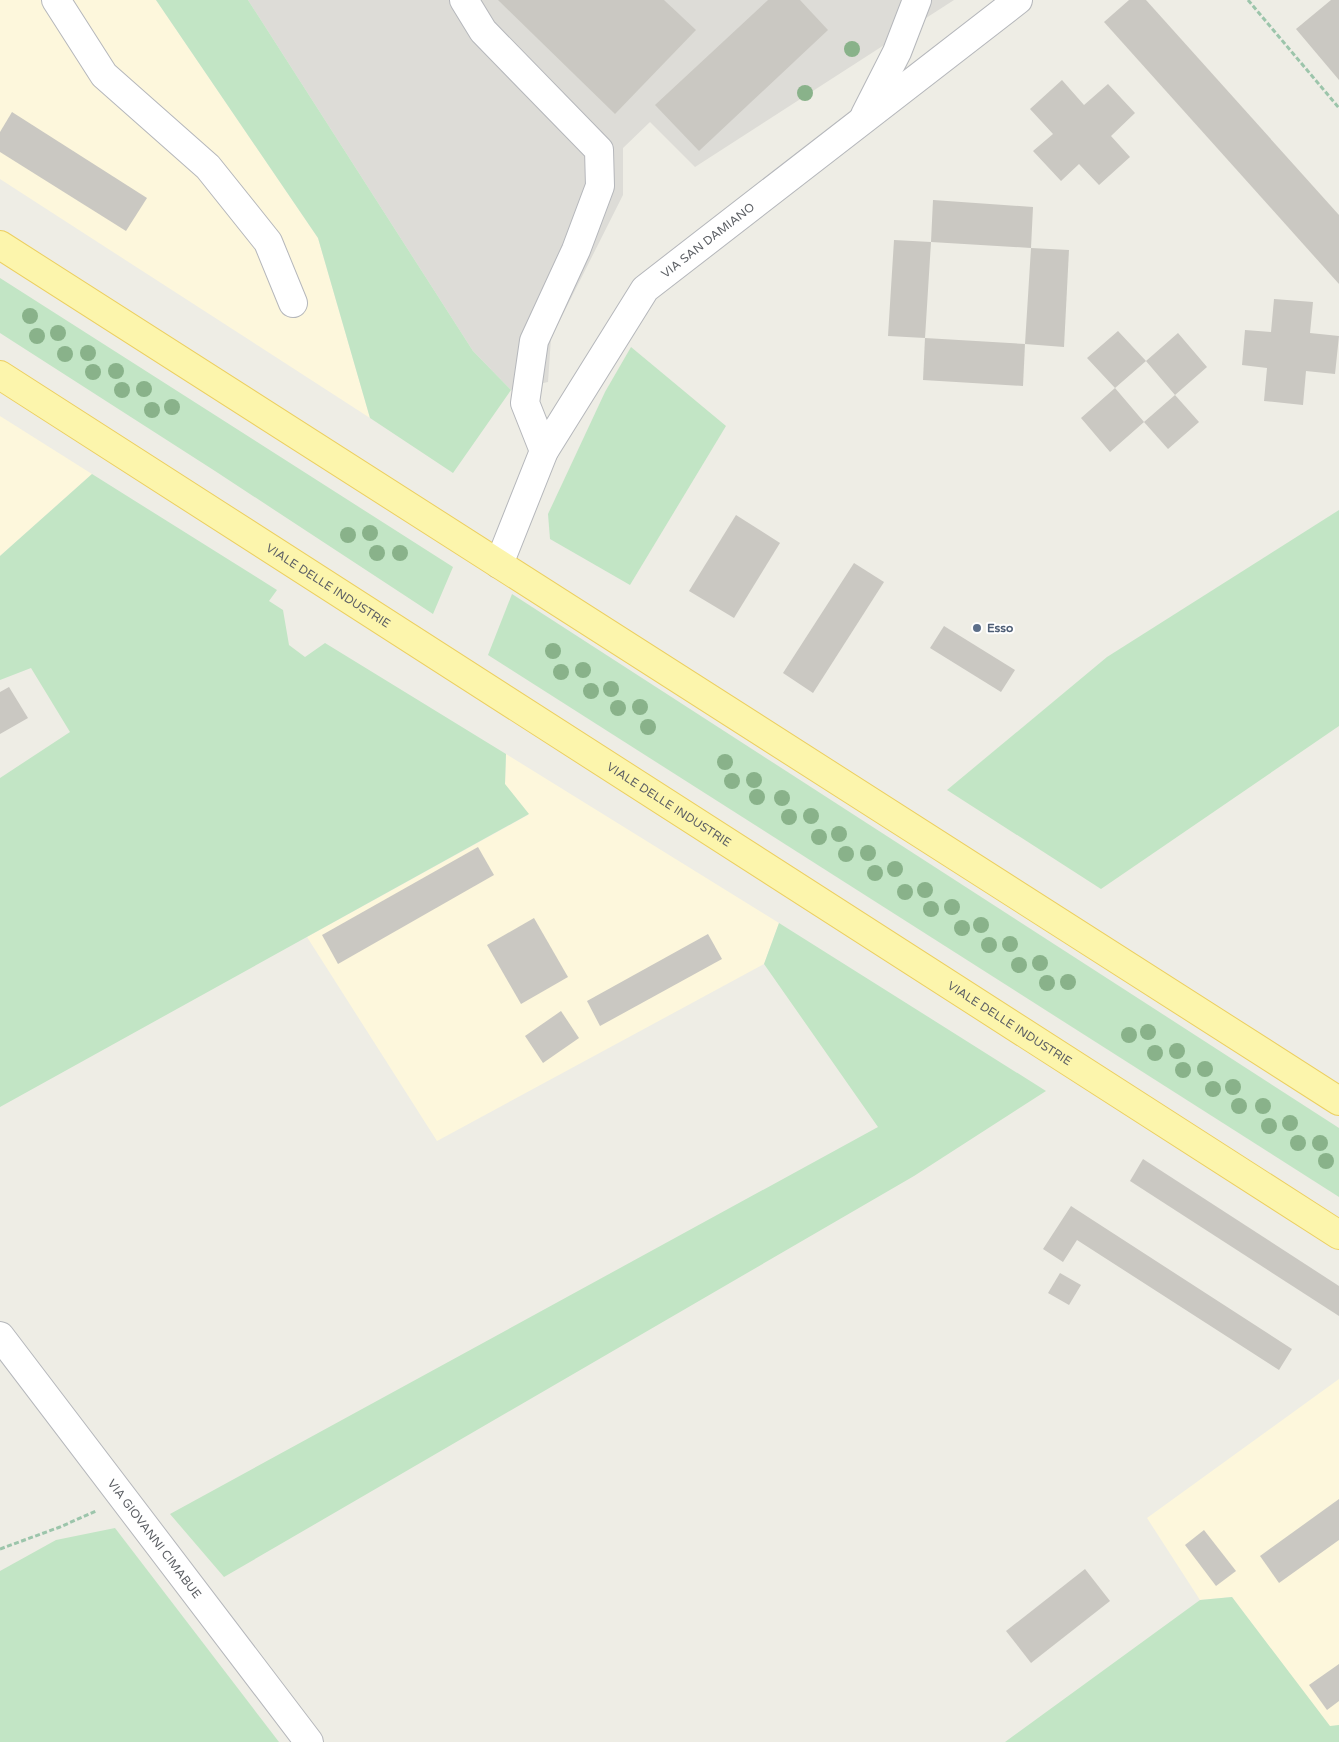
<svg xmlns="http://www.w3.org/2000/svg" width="1339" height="1742" font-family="'Varela Round',sans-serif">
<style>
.commercial{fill:#fdf7dc}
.industrial{fill:#dddcd7}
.green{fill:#c2e5c5}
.building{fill:#cac8c2}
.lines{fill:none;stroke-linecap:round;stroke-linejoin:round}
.minor-casing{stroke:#b5b7bb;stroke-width:30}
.major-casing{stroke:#eccf60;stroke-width:30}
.path{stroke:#9cc5ab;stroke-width:3;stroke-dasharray:5 2.5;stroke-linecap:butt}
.minor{stroke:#fff;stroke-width:28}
.major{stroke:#fcf5ac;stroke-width:28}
.tree{fill:#89b28a}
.service-dot{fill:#5c6f8a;stroke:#fff;stroke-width:2}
.labels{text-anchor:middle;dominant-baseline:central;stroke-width:4;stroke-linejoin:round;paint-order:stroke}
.street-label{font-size:12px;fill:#5d6065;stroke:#fff}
.service-label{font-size:12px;font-weight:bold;fill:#4e5e75;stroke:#fff;text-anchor:start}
</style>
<rect width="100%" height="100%" fill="#eeede5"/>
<g class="commercial">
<path d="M0,0H156L318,238L370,418L0,179Z"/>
<path d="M0,416L92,474L0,556Z"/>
<path d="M506,754L779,923L764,964L437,1141L307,937L528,815L505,784Z"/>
<path d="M1339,1379V1725L1330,1727L1232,1597L1200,1600L1147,1518Z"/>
</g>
<path class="industrial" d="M248,0H954L695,167L650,122L623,148V195L551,338L548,382L511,390L473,351Z"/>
<g class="green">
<path d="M156,0H248L473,351L511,390L453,473L370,418L318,238Z"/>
<path d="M0,278L453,567L433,614L215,471L0,333Z"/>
<path d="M631,347L726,426L630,585L550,539L548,514L605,392Z"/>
<path d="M92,474L277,590L269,601L283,610L289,645L305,657L325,643L506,754L505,784L529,814L0,1107V778L70,732L31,668L0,680V556Z"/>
<path d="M1339,510V726L1101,889L947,790L1107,657Z"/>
<path d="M512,594L1339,1128V1197L488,655Z"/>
<path d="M779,923L1046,1091L914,1176L224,1577L170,1514L878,1127L764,964Z"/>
<path d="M115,1528L279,1742H0V1571L56,1540Z"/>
<path d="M1232,1597L1330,1726L1339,1725V1742H1005L1200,1600Z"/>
</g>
<g class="building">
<path d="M498,0H664L696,30L615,114Z"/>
<path d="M768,0H800L828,30L699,151L655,105Z"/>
<path d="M1129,0H1146L1339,215V284L1104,22Z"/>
<path d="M1331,0H1339V80L1296,29Z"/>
<path d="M1062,80L1084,105L1108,84L1135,113L1111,136L1130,157L1099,185L1079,164L1061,181L1033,151L1053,134L1030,109Z"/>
<path d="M12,112L147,198L126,231L0,152V132Z"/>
<path d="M933,200L1033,207L1031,248L931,242L925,338L888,336L894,240L931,242Z"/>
<path d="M1031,248L1069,250L1064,347L1025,344Z"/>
<path d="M1274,299L1313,302L1310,333L1339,336L1335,374L1306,371L1303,405L1264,401L1267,368L1242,365L1245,330L1271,332Z"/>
<path d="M1118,331L1146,361L1178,333L1207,367L1175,395L1146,361L1115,388L1144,422L1110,452L1081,418L1115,388L1087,358Z"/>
<path d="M925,338L1025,344L1023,386L923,380Z"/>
<path d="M1175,395L1199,422L1168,449L1144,422Z"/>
<path d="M736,515L780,543L734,618L689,591Z"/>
<path d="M854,563L884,582L813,693L783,673Z"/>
<path d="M944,626L1015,670L1001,692L930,648Z"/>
<path d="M9,687L28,718L0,734V692Z"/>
<path d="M478,847L494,875L338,964L322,935Z"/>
<path d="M534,918L568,977L521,1004L487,945Z"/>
<path d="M708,934L722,959L600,1026L587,1001Z"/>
<path d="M561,1011L579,1038L543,1063L525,1036Z"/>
<path d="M1143,1159L1339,1286V1316L1130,1181Z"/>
<path d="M1071,1206L1292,1349L1279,1370L1077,1240L1063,1262L1043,1249Z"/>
<path d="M1060,1273L1081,1285L1069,1305L1048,1293Z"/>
<path d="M1339,1499V1540L1279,1583L1260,1556Z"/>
<path d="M1204,1530L1236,1571L1216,1586L1185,1545Z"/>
<path d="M1085,1569L1110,1601L1031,1663L1006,1631Z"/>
<path d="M1339,1664V1701L1327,1710L1309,1685Z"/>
</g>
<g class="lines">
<g class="minor-casing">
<g id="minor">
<path d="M56,0L104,75L208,167L268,242L293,303"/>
<path d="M464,0L483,31L599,150L600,186L576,250L534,341L525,403L544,451"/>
<path d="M865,115L897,52L917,0"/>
<path id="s1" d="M499,564L544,451L645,289L1018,0"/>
<path id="s2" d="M0,1336L309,1742"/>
</g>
</g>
<g class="major-casing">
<g id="major">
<path d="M0,245L1339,1101"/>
<path id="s3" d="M0,375L1339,1235"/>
</g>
</g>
<g class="path">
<path d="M1248,0L1339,108"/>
<path d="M0,1549L60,1527L96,1511"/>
</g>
<use href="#minor" class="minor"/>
<use href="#major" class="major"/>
</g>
<g class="tree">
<circle cx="852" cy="49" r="8"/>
<circle cx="805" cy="93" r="8"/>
<circle cx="30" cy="316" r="8"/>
<circle cx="58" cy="333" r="8"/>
<circle cx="37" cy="336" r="8"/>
<circle cx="88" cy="353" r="8"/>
<circle cx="65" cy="354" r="8"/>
<circle cx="116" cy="371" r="8"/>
<circle cx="93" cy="372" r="8"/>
<circle cx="144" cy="389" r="8"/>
<circle cx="122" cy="390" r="8"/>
<circle cx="172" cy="407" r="8"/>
<circle cx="152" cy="410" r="8"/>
<circle cx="370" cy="533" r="8"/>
<circle cx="348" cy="535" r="8"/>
<circle cx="377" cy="553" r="8"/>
<circle cx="400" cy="553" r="8"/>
<circle cx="553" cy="651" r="8"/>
<circle cx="583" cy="670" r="8"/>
<circle cx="561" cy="672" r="8"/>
<circle cx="611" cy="689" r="8"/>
<circle cx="591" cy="691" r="8"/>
<circle cx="640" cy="707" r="8"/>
<circle cx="618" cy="708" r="8"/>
<circle cx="648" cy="727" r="8"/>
<circle cx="725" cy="762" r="8"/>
<circle cx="754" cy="780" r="8"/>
<circle cx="732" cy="781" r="8"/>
<circle cx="757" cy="797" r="8"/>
<circle cx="782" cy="798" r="8"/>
<circle cx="811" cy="816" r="8"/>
<circle cx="789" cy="817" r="8"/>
<circle cx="839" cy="834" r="8"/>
<circle cx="819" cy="837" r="8"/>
<circle cx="868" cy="853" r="8"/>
<circle cx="846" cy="854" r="8"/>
<circle cx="895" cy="869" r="8"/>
<circle cx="875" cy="873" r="8"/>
<circle cx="925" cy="890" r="8"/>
<circle cx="905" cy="892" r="8"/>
<circle cx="952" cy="907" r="8"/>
<circle cx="931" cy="909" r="8"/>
<circle cx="981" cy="925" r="8"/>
<circle cx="962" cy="928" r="8"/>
<circle cx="1010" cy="944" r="8"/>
<circle cx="989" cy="945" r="8"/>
<circle cx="1040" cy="963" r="8"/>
<circle cx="1019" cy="965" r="8"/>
<circle cx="1068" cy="982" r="8"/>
<circle cx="1047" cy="983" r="8"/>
<circle cx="1148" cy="1032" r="8"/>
<circle cx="1129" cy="1035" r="8"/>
<circle cx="1177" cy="1051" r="8"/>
<circle cx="1155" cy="1053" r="8"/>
<circle cx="1205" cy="1069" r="8"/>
<circle cx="1183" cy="1070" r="8"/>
<circle cx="1233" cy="1087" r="8"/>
<circle cx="1213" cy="1089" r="8"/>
<circle cx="1239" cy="1106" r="8"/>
<circle cx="1263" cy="1106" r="8"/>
<circle cx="1290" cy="1123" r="8"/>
<circle cx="1269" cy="1126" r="8"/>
<circle cx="1298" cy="1143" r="8"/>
<circle cx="1320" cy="1143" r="8"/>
<circle cx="1326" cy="1161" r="8"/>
</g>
<circle class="service-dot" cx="977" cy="628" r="5"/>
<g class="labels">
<g class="street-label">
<text stroke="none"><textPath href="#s1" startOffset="392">VIA SAN DAMIANO</textPath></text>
<text stroke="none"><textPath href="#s3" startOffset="390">VIALE DELLE INDUSTRIE</textPath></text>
<text stroke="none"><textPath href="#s3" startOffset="795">VIALE DELLE INDUSTRIE</textPath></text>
<text stroke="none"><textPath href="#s3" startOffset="1200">VIALE DELLE INDUSTRIE</textPath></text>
<text stroke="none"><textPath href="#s2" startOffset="255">VIA GIOVANNI CIMABUE</textPath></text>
</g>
<g class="service-label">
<text x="987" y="628">Esso</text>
</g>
</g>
</svg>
